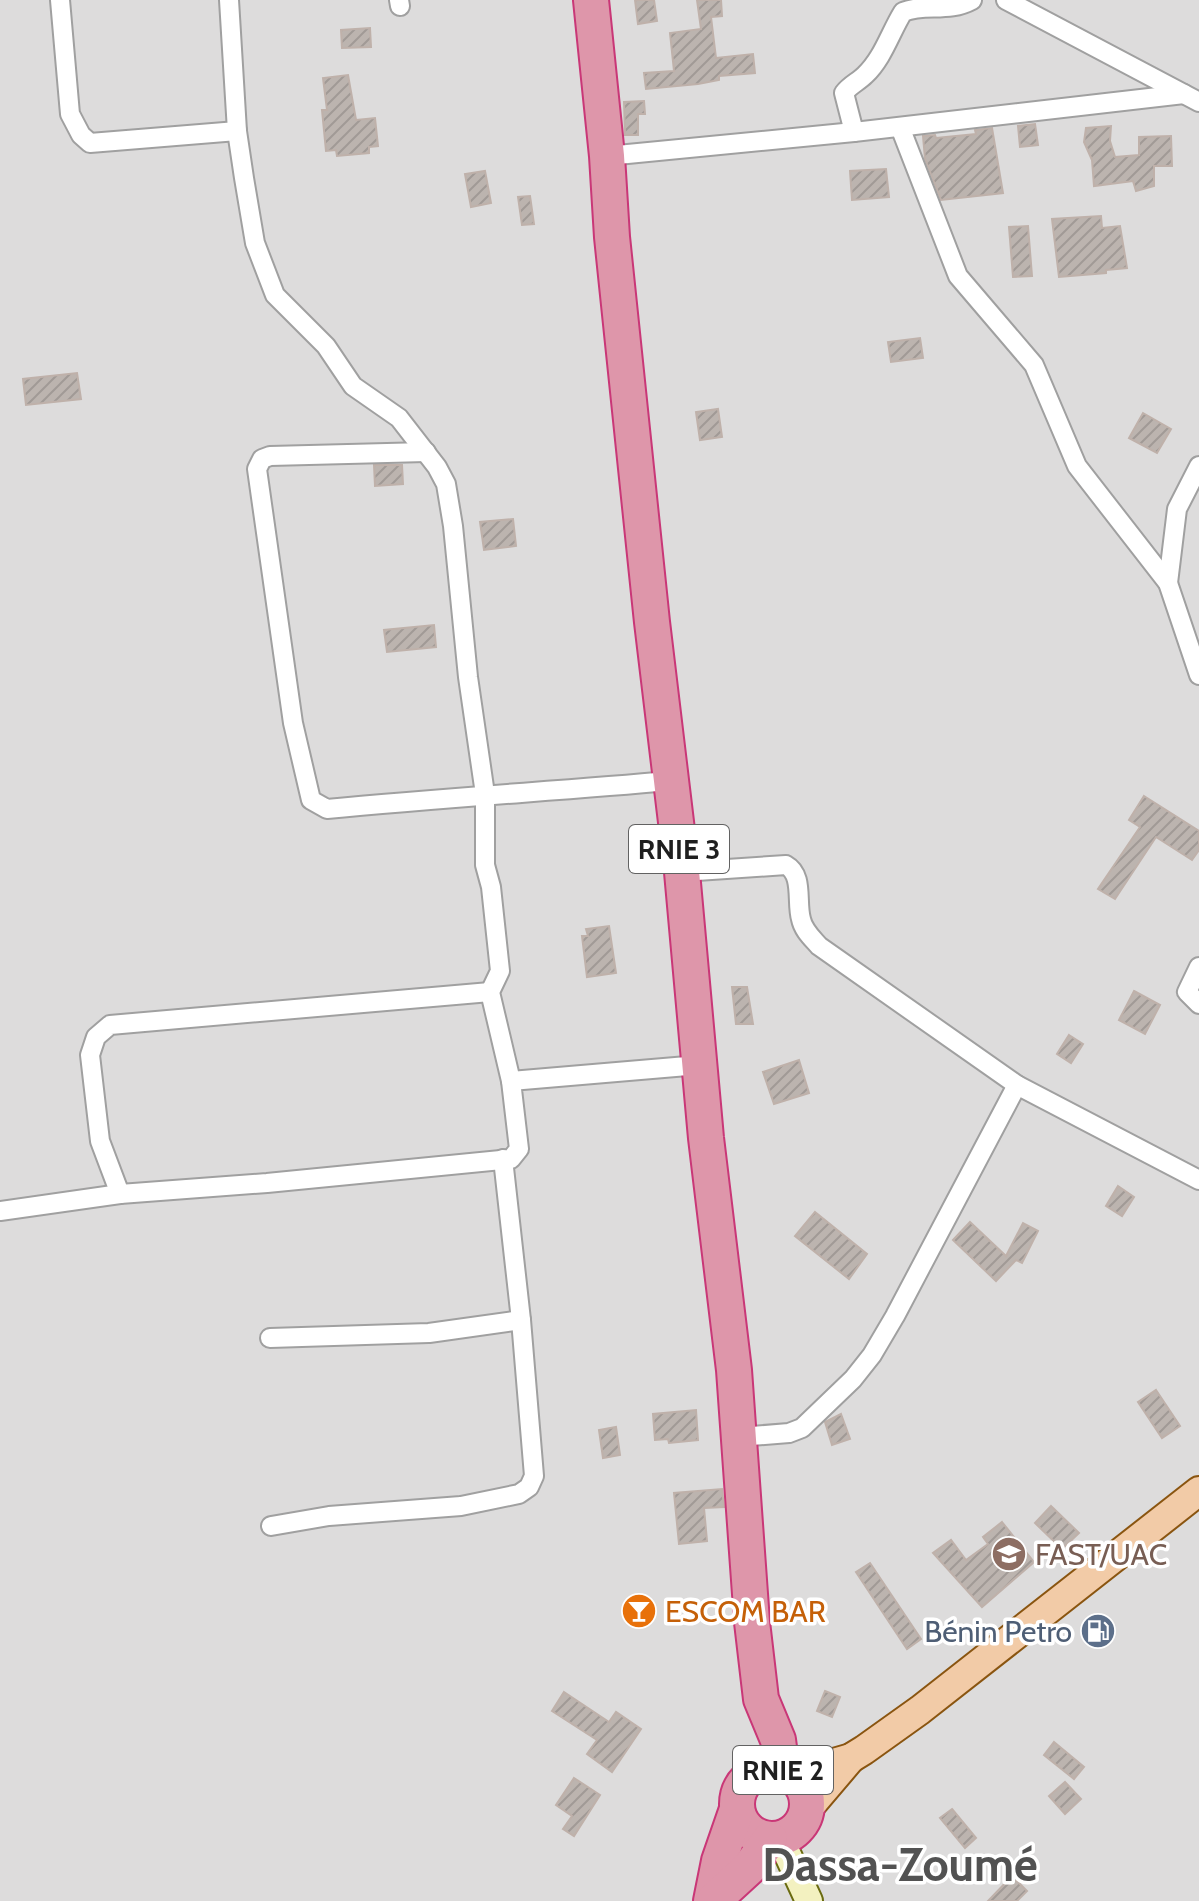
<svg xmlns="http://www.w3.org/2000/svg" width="1199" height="1901" font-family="Cabin,sans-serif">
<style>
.residential{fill:#dddcdc}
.building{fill:url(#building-hatch);stroke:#bfb1aa;stroke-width:2}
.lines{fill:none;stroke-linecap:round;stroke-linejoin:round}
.street-casing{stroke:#a0a0a0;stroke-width:22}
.secondary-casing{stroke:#6a6b10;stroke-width:30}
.primary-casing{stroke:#8a5510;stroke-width:32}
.highway-casing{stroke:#c93777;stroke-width:38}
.street{stroke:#fff;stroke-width:18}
.secondary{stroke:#f3f1c0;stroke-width:26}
.primary{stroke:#f2cba7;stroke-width:28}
.highway{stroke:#de96aa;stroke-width:34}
.labels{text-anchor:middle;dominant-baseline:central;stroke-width:7;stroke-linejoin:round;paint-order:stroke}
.shield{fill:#fff;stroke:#626262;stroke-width:2}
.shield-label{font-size:28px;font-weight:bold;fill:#1f1f1f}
.education-label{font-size:30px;fill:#785e54;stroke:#fff;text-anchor:start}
.food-label{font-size:30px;fill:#c56008;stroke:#fff;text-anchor:start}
.service-label{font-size:30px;fill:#4e5e75;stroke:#fff;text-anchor:end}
.town-label{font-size:46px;font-weight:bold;fill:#525252;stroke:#fff}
</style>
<defs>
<pattern id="building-hatch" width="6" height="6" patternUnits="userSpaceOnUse" patternTransform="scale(2)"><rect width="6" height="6" fill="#bcb4af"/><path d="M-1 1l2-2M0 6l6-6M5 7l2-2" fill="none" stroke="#a19a96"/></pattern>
</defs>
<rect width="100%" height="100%" fill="#efebe6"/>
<rect class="residential" x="0" y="0" width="1199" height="1901"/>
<g class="building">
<path d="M635,0H654L657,21L638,24Z"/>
<path d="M697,0H721L722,16L711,17L716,58L753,54L755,73L719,76V80L698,84L646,89L644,73L674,71L670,33L701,29Z"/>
<path d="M370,28L371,47L342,48L341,30Z"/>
<path d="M348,75L356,120L375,118L378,146L369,147V153L337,156L336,150L326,151L322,110H327L323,78Z"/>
<path d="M644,101L645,114H638V135H625L624,102Z"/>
<path d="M1035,124L1038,145L1020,147L1018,126Z"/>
<path d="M1111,126L1110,141L1115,157L1139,155V137L1171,136L1172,166H1154V186L1136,191L1133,181L1094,186L1092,160L1084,142L1086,128Z"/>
<path d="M992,128L1003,193L941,200L925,159L923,136L935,135L936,138L976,134L975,130Z"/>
<path d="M886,169L889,197L852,200L850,171Z"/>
<path d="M485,171L491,203L471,207L465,174Z"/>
<path d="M530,196L534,224L522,225L518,197Z"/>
<path d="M1101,216L1102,228L1120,226L1127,268L1106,270V273L1059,277L1052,219Z"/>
<path d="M1028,226L1032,276L1013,277L1009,227Z"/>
<path d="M920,338L923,358L891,362L888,342Z"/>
<path d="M77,373L81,399L26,405L23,379Z"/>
<path d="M718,409L722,437L700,440L696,412Z"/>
<path d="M1143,413L1171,429L1157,453L1129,438Z"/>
<path d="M374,465H402L403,484L375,486Z"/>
<path d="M513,519L516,546L484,550L480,522Z"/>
<path d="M434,625L436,647L387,652L384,630Z"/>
<path d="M1144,796L1199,831V850L1192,860L1156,837L1115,899L1098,889L1140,827L1129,820Z"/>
<path d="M609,926L616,973L587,977L582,936H588L586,929Z"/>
<path d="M732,987H747L753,1024H736Z"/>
<path d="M1134,991L1160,1005L1145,1034L1119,1020Z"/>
<path d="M1069,1035L1083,1044L1071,1063L1057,1054Z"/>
<path d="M799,1060L809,1093L774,1104L763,1072Z"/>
<path d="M1118,1186L1134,1197L1122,1216L1106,1206Z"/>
<path d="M815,1212L867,1254L849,1279L795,1236Z"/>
<path d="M970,1222L1006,1256L1023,1223L1038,1231L1022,1263L1016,1260L996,1281L953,1240Z"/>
<path d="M1156,1390L1180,1426L1162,1438L1138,1402Z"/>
<path d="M696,1410L698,1440L669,1443L668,1439L655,1440L653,1414Z"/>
<path d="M841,1414L850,1439L832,1445L825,1422Z"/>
<path d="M616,1427L620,1455L603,1458L599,1430Z"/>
<path d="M722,1489L724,1507L704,1508L707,1541L679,1544L674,1493Z"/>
<path d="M1051,1506L1079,1533L1062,1549L1035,1523Z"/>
<path d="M1002,1522L1034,1562L982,1607L933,1553L951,1540L966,1560L988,1544L983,1537Z"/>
<path d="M870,1563L921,1639L907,1649L856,1572Z"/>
<path d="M825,1691L840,1697L832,1717L817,1711Z"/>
<path d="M564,1692L609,1722L616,1712L641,1729L612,1772L587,1754L597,1740L552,1711Z"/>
<path d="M1054,1742L1084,1767L1074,1779L1044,1755Z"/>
<path d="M574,1778L600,1795L574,1836L563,1829L572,1816L556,1805Z"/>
<path d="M1065,1782L1081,1799L1065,1814L1049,1796Z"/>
<path d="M952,1809L976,1838L965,1848L940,1818Z"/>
<path d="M1012,1876L1027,1891L1017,1901H988Z"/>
</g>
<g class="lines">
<g class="street-casing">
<g id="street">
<path d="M60,0L70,114L81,135L90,143L237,131"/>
<path d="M229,0L237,131L244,178L255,243L275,295L326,346L353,386L399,418L437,467L446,484L453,526L468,677L485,794V865L491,887L500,971L490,992L511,1081"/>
<path d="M399,0L400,6"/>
<path d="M1006,0L1199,102"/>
<path d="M900,127L958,276L1034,365L1077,466L1168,583L1199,675"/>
<path d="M854,132L844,93C850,85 858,82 865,75C883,58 890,33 903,12C926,3 948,13 972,0"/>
<path d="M607,156L854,132L1184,94"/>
<path d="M426,452L270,456L262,459L257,469L293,723L311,800L327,809C442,798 555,791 670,781"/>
<path d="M1168,583L1177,509L1199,466"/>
<path d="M682,872L786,865C804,875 796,902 801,919C803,930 812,938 819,946L1017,1085L1199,1180"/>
<path d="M1199,967L1187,992L1199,1004"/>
<path d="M120,1194L100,1141L90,1055L96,1037L110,1025L490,992"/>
<path d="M0,1211L120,1194L267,1183L511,1159L519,1149L511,1081L699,1065"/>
<path d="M270,1338L429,1333L521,1320"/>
<path d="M739,1437L789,1433L802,1428L853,1379L872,1355L895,1316L1017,1085"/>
<path d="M271,1526L329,1516L461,1506L519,1494L529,1487L534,1476L521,1320L503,1159"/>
</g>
</g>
<g class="secondary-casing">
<path id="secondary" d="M780,1838L809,1901"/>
</g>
<g class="primary-casing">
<g id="primary">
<path d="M792,1775L851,1758L864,1750L920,1710L1199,1491"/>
<path d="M806,1811L851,1758"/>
</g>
</g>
<g class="highway-casing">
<g id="highway">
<path d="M591,0L607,156L612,237L652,622L682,872L706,1138L734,1370L752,1622L761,1699L778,1740L782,1770"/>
<circle cx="772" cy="1804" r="35"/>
<path d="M711,1901L719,1861L737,1809"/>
<path d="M713,1901L749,1868L770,1839"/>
</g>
</g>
<use href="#street" class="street"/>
<use href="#secondary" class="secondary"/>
<use href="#primary" class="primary"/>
<use href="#highway" class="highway"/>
</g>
<defs>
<g id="university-disc" transform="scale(1.8)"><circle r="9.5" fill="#8d6e63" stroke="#fff"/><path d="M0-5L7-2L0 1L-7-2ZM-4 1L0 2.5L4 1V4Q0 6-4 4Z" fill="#fff"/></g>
<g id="bar-disc" transform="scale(1.8)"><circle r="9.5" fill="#e8710a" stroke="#fff"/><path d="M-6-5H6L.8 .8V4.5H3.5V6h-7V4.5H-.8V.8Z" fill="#fff"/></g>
<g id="fuel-disc" transform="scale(1.8)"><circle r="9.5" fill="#5c6f8a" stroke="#fff"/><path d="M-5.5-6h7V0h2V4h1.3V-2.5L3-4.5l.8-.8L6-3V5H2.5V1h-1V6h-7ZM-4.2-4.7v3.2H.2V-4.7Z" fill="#fff"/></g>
</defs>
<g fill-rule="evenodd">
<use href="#university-disc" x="1009" y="1554"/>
<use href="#bar-disc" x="639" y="1611"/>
<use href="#fuel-disc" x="1098" y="1631"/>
</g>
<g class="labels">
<g class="shield">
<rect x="629" y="825" width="100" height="48" rx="6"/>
<rect x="733" y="1746" width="100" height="48" rx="6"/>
</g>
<g class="shield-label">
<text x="679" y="849">RNIE 3</text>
<text x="783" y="1770">RNIE 2</text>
</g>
<g class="education-label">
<text x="1035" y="1554">FAST/UAC</text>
</g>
<g class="food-label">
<text x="665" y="1611">ESCOM BAR</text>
</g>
<g class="service-label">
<text x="1072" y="1631">Bénin Petro</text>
</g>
<g class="town-label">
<text x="900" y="1865">Dassa-Zoumé</text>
</g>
</g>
</svg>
